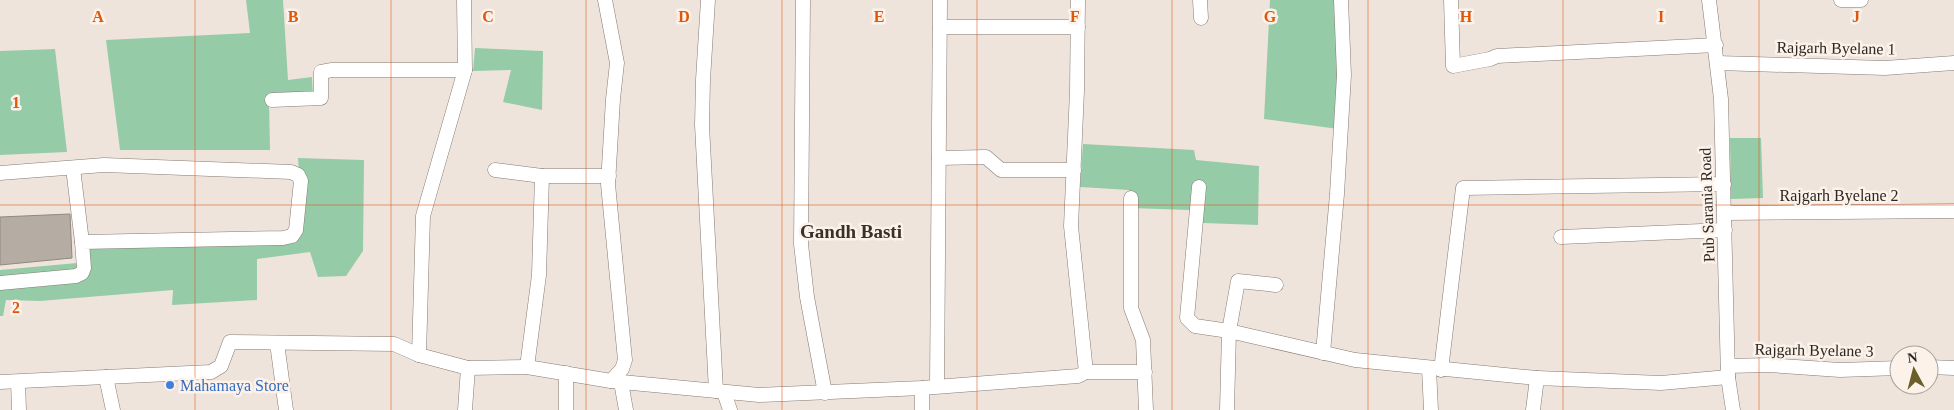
<svg xmlns="http://www.w3.org/2000/svg" width="1954" height="410" font-family="'Times New Roman',serif">
<style>
.green{fill:#96cba8}
.building{fill:#b5aca3;stroke:#91887f}
.lines{fill:none;stroke-linecap:round;stroke-linejoin:round}
.minor-casing{stroke:#847b73;stroke-width:15}
.minor{stroke:#fff;stroke-width:14}
.grid{fill:none;stroke:#df560d;stroke-width:1;stroke-opacity:0.55}
.shop-dot{fill:#3f7fe0;stroke:#fcf2e9;stroke-width:2}
.labels{text-anchor:middle;dominant-baseline:central;stroke-width:5;stroke-linejoin:round;paint-order:stroke}
.street-label{font-size:16px;fill:#2b2724;stroke:#fcf2e9}
.shop-label{font-size:16px;fill:#366cbe;stroke:#fcf2e9;text-anchor:start}
.quarter-label{font-size:19px;font-weight:bold;fill:#39312a;stroke:#fcf2e9}
.grid-label{font-size:16px;text-anchor:middle;font-weight:bold;fill:#df560d;stroke:#fcf2e9;stroke-width:5;stroke-linejoin:round;paint-order:stroke}
</style>
<rect width="100%" height="100%" fill="#efe4db"/>
<g class="green">
<path d="M246,0H283L288,80L312,77L313,98L269,99L270,150H120L106,40L250,33Z"/>
<path d="M1270,0H1339L1338,129L1264,119Z"/>
<path d="M475,48L543,51L542,110L503,102L511,70L473,71Z"/>
<path d="M55,49L67,152L0,155V51Z"/>
<path d="M1730,138H1761L1763,198L1731,199Z"/>
<path d="M1083,144L1194,150L1196,160L1259,166L1258,225L1203,223L1189,210L1130,208L1129,190L1080,187Z"/>
<path d="M298,158L364,160L363,251L346,276L318,277L310,252L257,259V300L172,305L173,290L40,301L6,300L3,316H0V270L77,263L83,241L292,237L299,173Z"/>
</g>
<path class="building" d="M70,214L72,258L0,265V217Z"/>
<g class="lines">
<g class="minor-casing">
<g id="minor">
<path d="M708,0L703,80L702,125L716,391"/>
<path d="M803,0L801,244L807,297L825,393"/>
<path d="M1200,0L1201,18"/>
<path d="M1451,0L1453,66L1490,59L1497,56L1716,45"/>
<path d="M1709,0L1721,99L1728,377L1733,410"/>
<path d="M1841,0H1861"/>
<path d="M940,27H1078"/>
<path d="M1717,63L1885,68L1954,63"/>
<path d="M272,100L321,98V72L332,70H465"/>
<path d="M939,158L986,157L1001,170H1074"/>
<path d="M73,168L82,242"/>
<path d="M495,170L542,176"/>
<path d="M0,173L104,165L291,172L298,175L301,181L296,230L292,236L283,238L82,242L84,268L82,273L76,276L0,283"/>
<path d="M1199,187L1187,318L1195,326L1229,331L1355,360L1537,378"/>
<path d="M1131,198V308L1143,340L1146,410"/>
<path d="M1725,213L1954,211"/>
<path d="M1561,237L1725,230"/>
<path d="M277,343L286,410"/>
<path d="M1323,353L1337,194L1344,75L1341,0"/>
<path d="M419,355L423,216L465,70L464,0"/>
<path d="M1728,366L1768,365L1840,370L1899,368"/>
<path d="M527,367L539,275L542,176H609"/>
<path d="M1929,367L1954,368"/>
<path d="M1429,368L1431,410"/>
<path d="M1441,370L1463,188L1724,184"/>
<path d="M1086,372H1145"/>
<path d="M106,377L113,410"/>
<path d="M611,381L759,395L922,388L1078,376L1086,372L1071,226L1077,91L1078,0"/>
<path d="M0,382L211,372L221,366L230,342L394,344L419,355L468,368L527,367L611,381L622,369L625,360L608,184L613,99L617,63L605,0"/>
<path d="M18,382L19,410"/>
<path d="M621,382L626,410"/>
<path d="M937,385L940,0"/>
<path d="M922,388V410"/>
<path d="M724,392L730,410"/>
<path d="M465,410L468,368"/>
<path d="M566,410V373"/>
<path d="M1227,410L1229,331L1238,281L1276,285"/>
<path d="M1533,410L1537,378L1661,383L1728,377"/>
</g>
</g>
<use href="#minor" class="minor"/>
</g>
<path class="grid" d="M195,0V410M391,0V410M586,0V410M782,0V410M977,0V410M1172,0V410M1368,0V410M1563,0V410M1759,0V410M0,205H1954"/>
<circle class="shop-dot" cx="170" cy="385" r="5"/>
<g class="labels">
<g class="street-label">
<text transform="translate(1836 48) rotate(1)">Rajgarh Byelane 1</text>
<text x="1839" y="195">Rajgarh Byelane 2</text>
<text transform="translate(1707 205) rotate(-92)">Pub Sarania Road</text>
<text transform="translate(1814 350) rotate(1)">Rajgarh Byelane 3</text>
</g>
<g class="shop-label">
<text x="180" y="385">Mahamaya Store</text>
</g>
<g class="quarter-label">
<text x="851" y="231">Gandh Basti</text>
</g>
</g>
<g class="grid-label">
<text x="98" y="22">A</text>
<text x="293" y="22">B</text>
<text x="488" y="22">C</text>
<text x="684" y="22">D</text>
<text x="879" y="22">E</text>
<text x="1075" y="22">F</text>
<text x="1270" y="22">G</text>
<text x="1466" y="22">H</text>
<text x="1661" y="22">I</text>
<text x="1856" y="22">J</text>
<text x="16" y="108">1</text>
<text x="16" y="313">2</text>
</g>
<g transform="translate(1914 370) rotate(353)"><circle r="24" fill="#fcf2e9" stroke="#a8a19a"/>
<path d="M0-4L9 19L0 12L-9 19Z" fill="#6c5e2b"/>
<text y="-8" font-size="14" font-weight="bold" text-anchor="middle" fill="#2b2724">N</text>
</g>
</svg>
